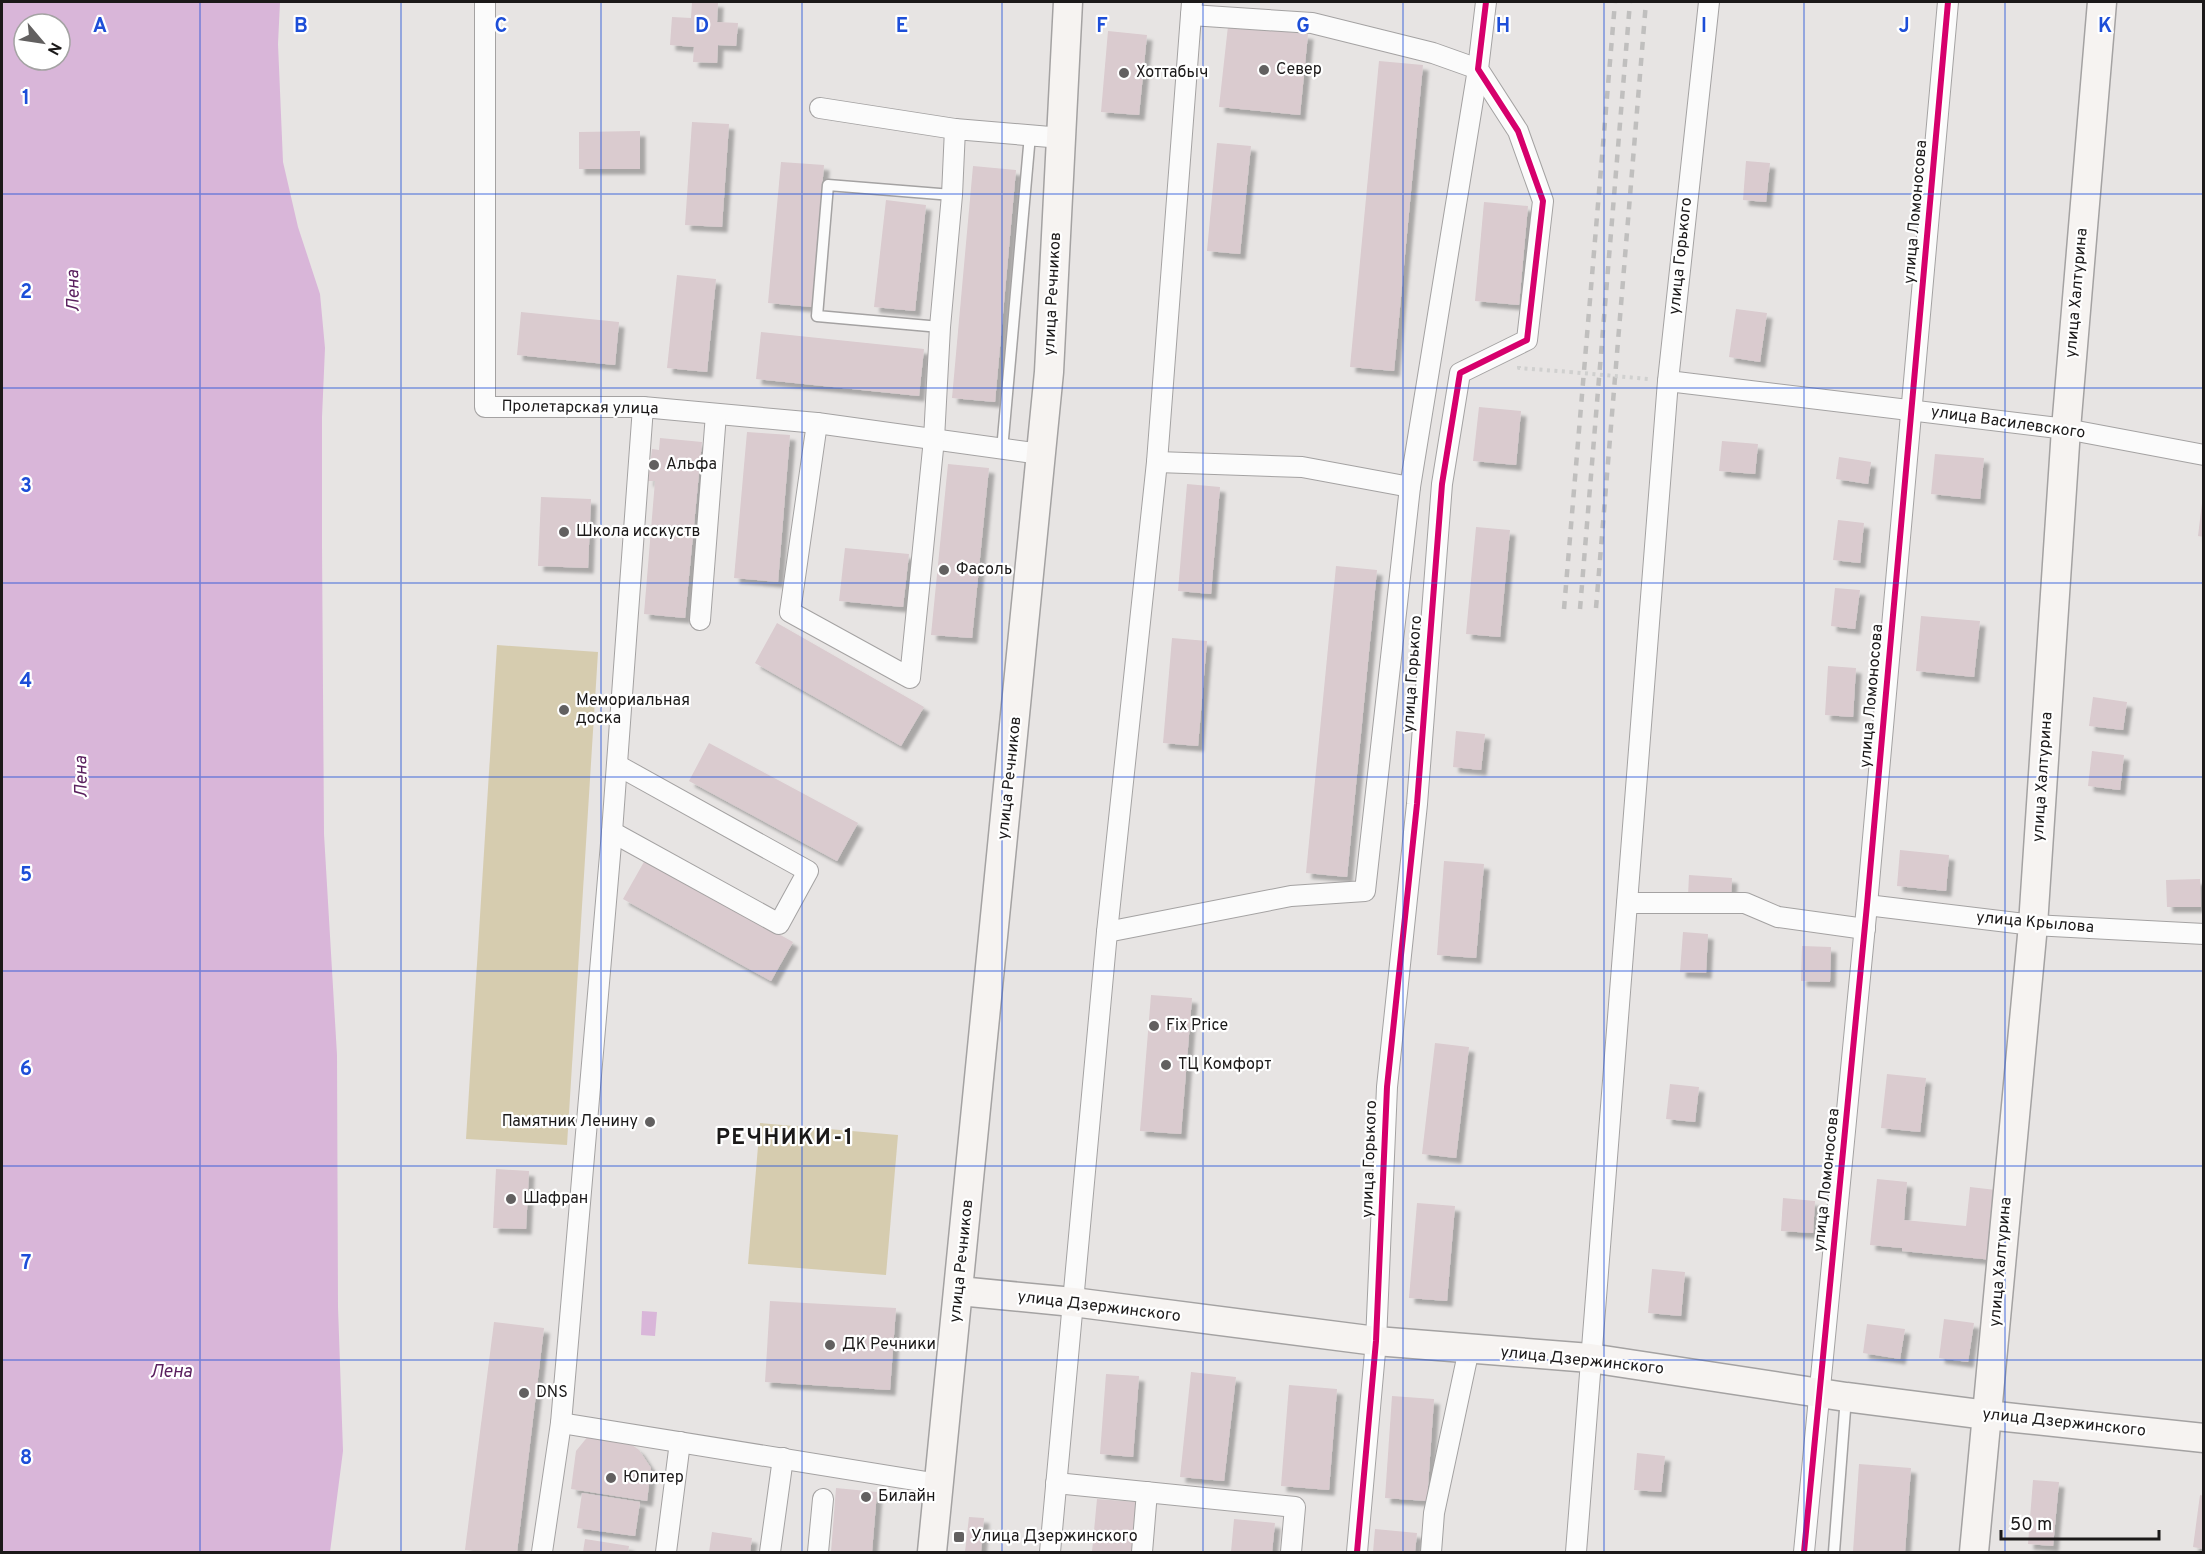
<svg xmlns="http://www.w3.org/2000/svg" width="2205" height="1554" font-family="Overpass,sans-serif">
<style>
.green{fill:#d6ccaf}
.water{fill:#d9b6d9;fill-rule:evenodd}
.building{fill:#dacbcf;filter:url(#shadow)}
.lines{fill:none;stroke-linecap:round;stroke-linejoin:round}
.lane-casing{stroke:#a4a2a2;stroke-width:13}
.street-casing{stroke:#a4a2a2;stroke-width:22}
.secondary-casing{stroke:#a4a2a2;stroke-width:31}
.path{stroke:#d0d0cf;stroke-width:4;stroke-dasharray:3 4.5;stroke-linecap:butt}
.lane{stroke:#fbfbfb;stroke-width:10}
.street{stroke:#fbfbfb;stroke-width:20}
.secondary{stroke:#f6f3f1;stroke-width:28}
.rail{stroke:#c0bfbe;stroke-width:4.5;stroke-dasharray:8 8;stroke-linecap:butt}
.path-bridge{stroke:#d0d0cf;stroke-width:4;stroke-dasharray:3 4.5;stroke-linecap:butt}
.cycleway-casing{stroke:#fff;stroke-width:10}
.cycleway{stroke:#d6006c;stroke-width:6}
.grid{fill:none;stroke:#1d4ed8;stroke-width:1.5;stroke-opacity:0.55}
.poi-dot{fill:#626060;stroke:#fff;stroke-width:2}
.labels{text-anchor:middle;dominant-baseline:central;stroke-width:4.5;stroke-linejoin:round;paint-order:stroke}
.poi-label{font-size:16px;fill:#1b1919;stroke:#fff;text-anchor:start}
.street-label{font-size:16px;fill:#1b1919;stroke:#fff}
.water-label{font-size:18px;font-style:italic;fill:#5a205e;stroke:#fff}
.district-label{font-size:22px;font-weight:bold;letter-spacing:1.5px;fill:#1b1919;stroke:#fff}
.grid-label{font-size:20px;text-anchor:middle;font-weight:bold;fill:#1d4ed8;stroke:#fff;stroke-width:4.5;stroke-linejoin:round;paint-order:stroke}
</style>
<defs>
<filter id="shadow"><feDropShadow dx="5.5" dy="5.5" stdDeviation="1.5" flood-color="#0004"/></filter>
</defs>
<rect width="100%" height="100%" fill="#e7e4e3"/>
<g class="green">
<path d="M497,645L598,652L567,1145L466,1139Z"/>
<path d="M760,1123L898,1135L886,1275L748,1264Z"/>
</g>
<g class="water">
<path d="M2,2H280L278,44L283,162L298,227L320,294L325,348L322,417V546L324,834L337,1055L338,1307L343,1451L330,1552H2ZM24,24H60V60H24Z"/>
<path d="M642,1311L657,1312L655,1336L641,1335Z"/>
</g>
<g class="building">
<path d="M692,2H718L717,22L738,23L736,46L718,45L717,63L693,62L694,47L670,45L672,17L691,18Z"/>
<path d="M1228,26L1308,34L1300,115L1219,107Z"/>
<path d="M1108,31L1147,35L1139,115L1101,112Z"/>
<path d="M1379,61L1423,65L1394,371L1350,367Z"/>
<path d="M692,122L729,124L722,227L685,225Z"/>
<path d="M640,131V169H579V132Z"/>
<path d="M1217,143L1251,146L1240,254L1207,251Z"/>
<path d="M1746,161L1770,163L1766,202L1743,200Z"/>
<path d="M781,162L824,165L812,307L768,303Z"/>
<path d="M973,166L1016,170L995,402L952,398Z"/>
<path d="M886,200L926,205L915,311L874,307Z"/>
<path d="M1484,202L1528,206L1519,305L1475,301Z"/>
<path d="M677,275L716,279L707,372L667,368Z"/>
<path d="M1736,309L1767,313L1760,362L1729,357Z"/>
<path d="M521,312L619,322L615,365L517,355Z"/>
<path d="M761,332L924,349L919,396L756,379Z"/>
<path d="M1479,407L1521,411L1516,465L1473,461Z"/>
<path d="M747,432L790,435L778,582L734,578Z"/>
<path d="M660,438L702,442L685,618L644,614L655,481H648L652,449L659,450Z"/>
<path d="M1722,441L1758,444L1755,474L1719,471Z"/>
<path d="M1935,454L1984,458L1980,499L1931,494Z"/>
<path d="M1839,457L1871,462L1868,484L1836,479Z"/>
<path d="M948,464L989,468L972,638L931,635Z"/>
<path d="M1187,484L1220,487L1211,594L1178,591Z"/>
<path d="M541,497L591,499L588,568L538,566Z"/>
<path d="M2202,503H2204V537L2198,536Z"/>
<path d="M1838,520L1864,523L1860,563L1833,560Z"/>
<path d="M1476,527L1510,530L1500,637L1466,634Z"/>
<path d="M845,548L909,554L903,607L839,601Z"/>
<path d="M1336,566L1377,570L1347,877L1306,873Z"/>
<path d="M1835,588L1860,590L1855,629L1831,626Z"/>
<path d="M1921,616L1980,621L1974,677L1916,671Z"/>
<path d="M777,623L924,707L901,746L755,663Z"/>
<path d="M1172,638L1207,641L1198,746L1163,743Z"/>
<path d="M1828,666L1856,668L1853,717L1825,715Z"/>
<path d="M2093,697L2127,702L2123,730L2089,726Z"/>
<path d="M1456,731L1485,734L1481,770L1453,767Z"/>
<path d="M709,743L858,823L837,861L689,781Z"/>
<path d="M2092,751L2124,755L2120,790L2088,786Z"/>
<path d="M1900,850L1949,855L1946,891L1897,886Z"/>
<path d="M645,860L793,942L771,981L623,899Z"/>
<path d="M1444,861L1484,864L1476,958L1437,955Z"/>
<path d="M1689,875L1732,878L1731,898L1688,896Z"/>
<path d="M2200,879L2201,907H2167L2166,880Z"/>
<path d="M1683,932L1708,934L1706,973L1680,972Z"/>
<path d="M1802,946L1831,947L1830,982L1801,981Z"/>
<path d="M1151,995L1192,998L1181,1134L1140,1131Z"/>
<path d="M1435,1043L1469,1047L1456,1158L1422,1154Z"/>
<path d="M1887,1074L1926,1078L1920,1132L1881,1128Z"/>
<path d="M1670,1084L1699,1087L1695,1122L1666,1119Z"/>
<path d="M496,1169L529,1171L526,1229L493,1228Z"/>
<path d="M1877,1179L1907,1182L1904,1220L1966,1226L1970,1187L1996,1190L1993,1260L1902,1251V1248L1870,1245Z"/>
<path d="M1783,1198L1815,1201L1813,1233L1781,1231Z"/>
<path d="M1417,1203L1455,1206L1447,1301L1409,1298Z"/>
<path d="M1652,1269L1685,1272L1681,1316L1648,1313Z"/>
<path d="M770,1301L896,1308L890,1390L765,1382Z"/>
<path d="M1944,1319L1974,1323L1968,1362L1939,1358Z"/>
<path d="M494,1322L544,1328L517,1552L465,1550Z"/>
<path d="M1867,1324L1905,1329L1900,1359L1863,1353Z"/>
<path d="M1191,1372L1236,1377L1224,1481L1180,1477Z"/>
<path d="M1106,1374L1139,1376L1133,1457L1100,1454Z"/>
<path d="M1289,1385L1337,1389L1329,1490L1281,1486Z"/>
<path d="M1392,1396L1434,1399L1427,1501L1385,1498Z"/>
<path d="M589,1435L625,1440L639,1450L651,1468L647,1501L571,1489L576,1451Z"/>
<path d="M1637,1453L1665,1456L1661,1492L1634,1490Z"/>
<path d="M1859,1464L1911,1468L1905,1552H1853Z"/>
<path d="M2033,1480L2059,1482L2053,1546L2028,1544Z"/>
<path d="M836,1488L877,1492L872,1552H831Z"/>
<path d="M582,1493L640,1502L635,1536L577,1528Z"/>
<path d="M2200,1495L2204,1496V1549L2193,1547Z"/>
<path d="M1097,1499L1137,1502L1132,1552H1092Z"/>
<path d="M969,1517L984,1518L981,1552H965Z"/>
<path d="M1234,1519L1275,1523L1272,1552H1231Z"/>
<path d="M1375,1529L1417,1533L1415,1552H1373Z"/>
<path d="M712,1532L752,1538L750,1552H709Z"/>
<path d="M585,1539L629,1546L628,1552H583Z"/>
</g>
<g class="lines">
<g class="lane-casing">
<g id="lane">
<path d="M940,327L817,316L828,185L952,195"/>
<path d="M1002,450L1030,135"/>
<path d="M1834,1552L1846,1397"/>
</g>
</g>
<g class="street-casing">
<g id="street">
<path d="M485,2V407H643L817,423L1041,454"/>
<path d="M820,108L955,129"/>
<path d="M1668,381L2066,429L2204,455"/>
<path d="M817,423L790,612L910,678L934,439L940,327L952,195L955,129L1062,138"/>
<path d="M1157,462L1302,467L1410,487"/>
<path d="M700,620L716,414"/>
<path d="M612,832L779,924L808,871L617,765"/>
<path d="M1627,903H1745L1778,917L1865,929"/>
<path d="M1867,905L2033,925L2204,934"/>
<path d="M1107,932L1291,896L1365,891L1410,487L1478,69L1433,53L1312,23L1191,15"/>
<path d="M561,1423L939,1484"/>
<path d="M1056,1483L1295,1507L1291,1552"/>
<path d="M542,1552L561,1423L612,832L643,407"/>
<path d="M666,1552L680,1442"/>
<path d="M770,1552L783,1458"/>
<path d="M818,1552L823,1499"/>
<path d="M1050,1552L1107,932L1157,462L1192,2"/>
<path d="M1142,1552L1147,1492"/>
<path d="M1357,1552L1376,1341L1387,1087L1417,804L1442,484L1460,373L1527,340L1543,201L1518,131L1478,69L1486,2"/>
<path d="M1431,1552L1434,1513L1469,1349"/>
<path d="M1576,1552L1668,381L1709,2"/>
<path d="M1804,1552L1867,905L1948,2"/>
</g>
</g>
<g class="secondary-casing">
<g id="secondary">
<path d="M959,1291L1073,1302L1376,1341L1590,1358L1846,1397L1987,1415L2204,1438"/>
<path d="M932,1552L1049,372L1068,2"/>
<path d="M1974,1552L2033,925L2066,429L2102,2"/>
</g>
</g>
<path class="path" d="M1519,366V368L1570,372"/>
<use href="#lane" class="lane"/>
<use href="#street" class="street"/>
<use href="#secondary" class="secondary"/>
<g class="rail">
<path d="M1596,608L1646,2"/>
<path d="M1564,609L1615,2"/>
<path d="M1580,609L1630,2"/>
</g>
<path class="path-bridge" d="M1570,372L1648,379"/>
<g class="cycleway-casing">
<g id="cycleway">
<path d="M1357,1552L1376,1341L1387,1087L1417,804L1442,484L1460,373L1527,340L1543,201L1518,131L1478,69L1486,2"/>
<path d="M1804,1552L1867,905L1948,2"/>
</g>
</g>
<use href="#cycleway" class="cycleway"/>
</g>
<path class="grid" d="M200,2V1552M401,2V1552M601,2V1552M802,2V1552M1002,2V1552M1203,2V1552M1403,2V1552M1604,2V1552M1804,2V1552M2005,2V1552M2,194H2204M2,388H2204M2,583H2204M2,777H2204M2,971H2204M2,1166H2204M2,1360H2204"/>
<g class="poi-dot">
<circle cx="1264" cy="70" r="6"/>
<circle cx="1124" cy="73" r="6"/>
<circle cx="654" cy="465" r="6"/>
<circle cx="564" cy="532" r="6"/>
<circle cx="944" cy="570" r="6"/>
<circle cx="564" cy="710" r="6"/>
<circle cx="1154" cy="1026" r="6"/>
<circle cx="1166" cy="1065" r="6"/>
<circle cx="650" cy="1122" r="6"/>
<circle cx="511" cy="1199" r="6"/>
<circle cx="830" cy="1345" r="6"/>
<circle cx="524" cy="1393" r="6"/>
<circle cx="611" cy="1478" r="6"/>
<circle cx="866" cy="1497" r="6"/>
<rect x="953" y="1531" width="12" height="12" rx="3"/>
</g>
<g class="labels">
<g class="poi-label">
<text x="1276" y="70">Север</text>
<text x="1136" y="73">Хоттабыч</text>
<text x="666" y="465">Альфа</text>
<text x="576" y="532">Школа исскуств</text>
<text x="956" y="570">Фасоль</text>
<text x="576" y="701">Мемориальная<tspan x="576" dy="18">доска</tspan></text>
<text x="1166" y="1026">Fix Price</text>
<text x="1178" y="1065">ТЦ Комфорт</text>
<text x="638" y="1122" text-anchor="end">Памятник Ленину</text>
<text x="523" y="1199">Шафран</text>
<text x="842" y="1345">ДК Речники</text>
<text x="536" y="1393">DNS</text>
<text x="623" y="1478">Юпитер</text>
<text x="878" y="1497">Билайн</text>
<text x="971" y="1537">Улица Дзержинского</text>
</g>
<g class="street-label">
<text transform="translate(1916 212) rotate(-85)">улица Ломоносова</text>
<text transform="translate(1681 256) rotate(-84)">улица Горького</text>
<text transform="translate(2077 293) rotate(-85)">улица Халтурина</text>
<text transform="translate(1053 294) rotate(-87)">улица Речников</text>
<text transform="translate(580 408) rotate(1)">Пролетарская улица</text>
<text transform="translate(2008 423) rotate(8)">улица Василевского</text>
<text transform="translate(1413 674) rotate(-86)">улица Горького</text>
<text transform="translate(1872 696) rotate(-85)">улица Ломоносова</text>
<text transform="translate(2043 777) rotate(-86)">улица Халтурина</text>
<text transform="translate(1010 778) rotate(-84)">улица Речников</text>
<text transform="translate(2035 923) rotate(5)">улица Крылова</text>
<text transform="translate(1370 1159) rotate(-88)">улица Горького</text>
<text transform="translate(1827 1180) rotate(-84)">улица Ломоносова</text>
<text transform="translate(962 1261) rotate(-84)">улица Речников</text>
<text transform="translate(2001 1262) rotate(-85)">улица Халтурина</text>
<text transform="translate(1099 1307) rotate(7)">улица Дзержинского</text>
<text transform="translate(1582 1361) rotate(6)">улица Дзержинского</text>
<text transform="translate(2064 1423) rotate(6)">улица Дзержинского</text>
</g>
<g class="water-label">
<text transform="translate(74 291) rotate(-91)">Лена</text>
<text transform="translate(82 777) rotate(-91)">Лена</text>
<text x="171" y="1372">Лена</text>
</g>
<g class="district-label">
<text x="785" y="1138">РЕЧНИКИ-1</text>
</g>
</g>
<g class="grid-label">
<text x="100" y="32">A</text>
<text x="301" y="32">B</text>
<text x="501" y="32">C</text>
<text x="702" y="32">D</text>
<text x="902" y="32">E</text>
<text x="1102" y="32">F</text>
<text x="1303" y="32">G</text>
<text x="1503" y="32">H</text>
<text x="1704" y="32">I</text>
<text x="1904" y="32">J</text>
<text x="2105" y="32">K</text>
<text x="26" y="104">1</text>
<text x="26" y="298">2</text>
<text x="26" y="492">3</text>
<text x="26" y="687">4</text>
<text x="26" y="881">5</text>
<text x="26" y="1075">6</text>
<text x="26" y="1269">7</text>
<text x="26" y="1464">8</text>
</g>
<rect width="2205" height="1554" fill="none" stroke="#1b1919" stroke-width="6"/>
<g transform="translate(42 42) rotate(119)"><circle r="28" fill="#ffffff" stroke="#a4a3a3" stroke-width="1.5"/>
<path d="M0-4.5L10 22L0 15L-10 22Z" fill="#626060"/>
<text y="-9" font-size="16" font-weight="bold" text-anchor="middle" fill="#1b1919">N</text>
</g>
<path d="M2001 1530v9h158v-9" fill="none" stroke="#1b1919" stroke-width="3"/>
<text x="2010" y="1530" font-size="18" fill="#1b1919" stroke="#ffffff" stroke-width="4.5" paint-order="stroke">50 m</text>
</svg>
